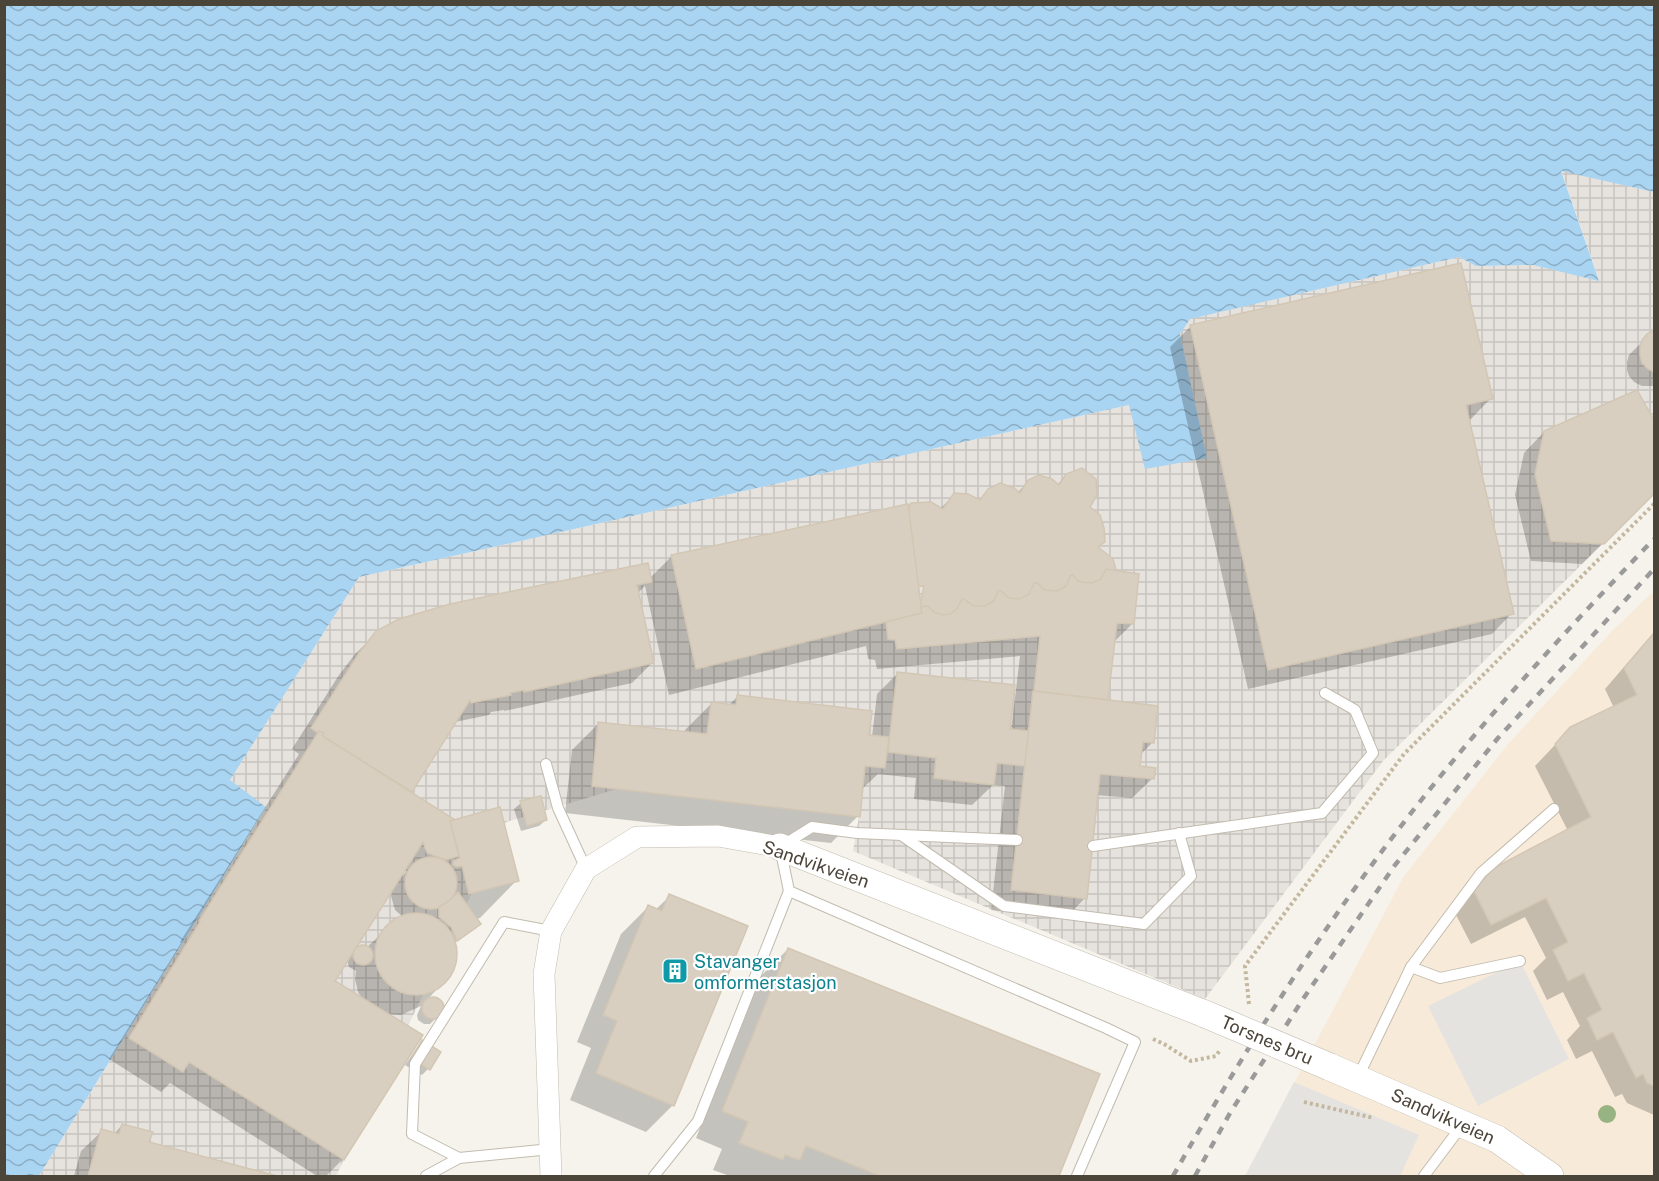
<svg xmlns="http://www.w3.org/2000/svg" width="1659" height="1181" font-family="'Public Sans',sans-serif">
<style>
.commercial{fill:#f7ead8}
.industrial{fill:url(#industrial-grid)}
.parking{fill:#e5e3e0}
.water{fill:url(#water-waves)}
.shadow{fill:#0003;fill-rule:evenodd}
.building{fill:#d8cfc1;stroke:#d3c7b4;stroke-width:1.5}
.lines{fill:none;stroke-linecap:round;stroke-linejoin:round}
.service-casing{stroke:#c2bbae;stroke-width:12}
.minor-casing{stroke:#c2bbae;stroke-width:22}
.tertiary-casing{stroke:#c2bbae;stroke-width:28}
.path{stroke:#c4b79f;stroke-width:4;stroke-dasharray:3 3;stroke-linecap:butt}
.service{stroke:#fff;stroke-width:10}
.minor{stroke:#fff;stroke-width:21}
.tertiary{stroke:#fff;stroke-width:27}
.rail{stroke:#9a9a9a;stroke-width:4.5;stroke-dasharray:8 8;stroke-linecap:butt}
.tertiary-bridge-casing{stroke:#c2bbae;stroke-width:28;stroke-linecap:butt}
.tertiary-bridge{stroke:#fff;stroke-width:27}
.tree{fill:#97b381}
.labels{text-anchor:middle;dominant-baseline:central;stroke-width:4.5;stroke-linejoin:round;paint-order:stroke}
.street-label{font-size:18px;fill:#4b4439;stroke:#fff}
.culture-label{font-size:18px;fill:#0d838f;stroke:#fff;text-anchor:start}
</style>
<defs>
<pattern id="industrial-grid" width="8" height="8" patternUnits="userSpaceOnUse" patternTransform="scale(1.5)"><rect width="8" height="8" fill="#e6e2dd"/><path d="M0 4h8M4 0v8" fill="none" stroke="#c7c3be"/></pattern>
<pattern id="water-waves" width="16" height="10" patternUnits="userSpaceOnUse" patternTransform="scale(1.5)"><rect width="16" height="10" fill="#a9d4f2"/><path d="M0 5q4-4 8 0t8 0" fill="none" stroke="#8caec5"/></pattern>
</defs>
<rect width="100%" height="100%" fill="#f6f3ec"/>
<path class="commercial" d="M1654,591V1176H1245L1404,876L1509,743L1611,632Z"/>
<path class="industrial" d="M1561,170L1654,192V493L1383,761L1205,999L853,851L859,817L617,789L506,822L336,1176H39L266,808L230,780L359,577L1129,405L1207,458L1180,334L1189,319L1459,257L1476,266L1533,265L1599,280Z"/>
<g class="parking">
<path d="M1520,961L1569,1059L1478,1106L1428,1006Z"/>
<path d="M1294,1082L1419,1135L1400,1176H1245Z"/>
</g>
<path class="water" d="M5,4L1654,5V192L1561,171L1599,281L1533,265L1476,266L1459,257L1190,319L1180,334L1207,458L1145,469L1129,405L359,577L230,780L266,807L39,1176H5Z"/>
<g class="shadow">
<path d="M1460,265L1491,398L1471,419H1468L1512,613L1492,634L1248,689L1170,347L1190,327Z"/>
<path d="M1654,318V386H1642L1634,382L1629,376L1627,370V362L1629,355L1634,350L1653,332V322Z"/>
<path d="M1636,392L1654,423V492L1582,564L1531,561L1515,495L1524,453L1544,432Z"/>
<path d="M1066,475L1088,507L1097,548L1132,624L1113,643L1106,702L1153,742L1140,755L1138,768L1153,778L1132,798L1096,795L1085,898L1065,919L991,910L1005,786L993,785L972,805L914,799L916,778L878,774L861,790L858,816L831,843L565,813L572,750L599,723L684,733L685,730L712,703L729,705L737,697L872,737L877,694L897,674L1008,731H1011L1020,656L877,669L875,660L868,659L866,646L669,695L645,586L637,594L653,662L632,683L504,711V710L491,712L489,715L455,722L410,792L454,821L517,880L480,918L476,919L479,924L472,930L454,943L455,948L453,969L450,975L426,1001L435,998L442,1003V1012L430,1024H424L418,1020L417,1015L421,1006L401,1015L386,1014L343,1159L326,1176H317L170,1083L161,1092L109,1059L181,943L180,942L299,754L292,749L339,675L355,654L377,633L650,578L672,556L908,509H940L954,495L979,501L989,490L1017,493L1029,481L1057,485ZM926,584L920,607L917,585ZM405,868L406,872L400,878H399ZM393,887L391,896L395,910L403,917L394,922L366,948L358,949L351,955ZM347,960L349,967L356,971L355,979L358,992L363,1000L333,981Z"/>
<path d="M1654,632V1115L1627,1103L1622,1094L1615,1097L1592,1051L1576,1059L1567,1040L1580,1026L1563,992L1547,1000L1533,971L1546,958L1525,917L1471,944L1455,913L1472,891L1493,870L1568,831L1535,766L1571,728L1614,708L1605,689Z"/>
<path d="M521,803L546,820L539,826L521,831L514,809Z"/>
<path d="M670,896L673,1105L646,1132L570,1100L591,1048L577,1042L621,934L648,907L655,910Z"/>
<path d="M788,949L1098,1075L1057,1176H788L783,1175L781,1176H730L713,1170L722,1149L696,1138L761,976Z"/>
<path d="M422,1042L439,1052L428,1069L422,1075L405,1065L416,1049Z"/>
<path d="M122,1125L147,1143L271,1176H74L81,1151L102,1131L114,1134Z"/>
</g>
<g class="building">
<path d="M1461,263L1493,399L1466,405L1514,614L1268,670L1190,325Z"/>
<path d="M1654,330V372L1648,369L1642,363L1640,355V347L1642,340L1647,334Z"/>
<path d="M1637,390L1654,420V494L1604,544L1551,541L1535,474L1544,431Z"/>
<path d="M1082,468L1096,479L1097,495L1090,507L1100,515L1104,528L1105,542L1098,547L1113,559L1116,570L1108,584L1086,590L1075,582L1067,597L1049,595L1038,586L1030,602L1010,604L998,596L987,613H971L961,605L951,620L940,624L926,616L920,606L924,586L910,587L899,537H908L903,518L911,503L931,502L943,509L954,493L968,494L980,500L988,489L1000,483L1014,488L1020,493L1028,480L1039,475L1052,479L1059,485L1066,474Z"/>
<path d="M908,504L922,613L696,669L671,555Z"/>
<path d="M648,563L652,582L637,585L654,663L524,692V690L510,693L511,695L471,703L470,700L412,792L324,737L322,735L324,733L319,731L318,733L311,728L359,653L376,631L399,619L450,604Z"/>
<path d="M1106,569L1139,574L1134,624L1117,623L1108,700L1034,691L1040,636L897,649L895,640L888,639L886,622L922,613L921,607L928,606L934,612L943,615L950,614L957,609L962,599H964L974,606H985L994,601L998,591H1001L1009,598L1020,599L1029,594L1034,583H1037L1045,590L1057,591L1066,586L1070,576L1073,575L1077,580L1081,582L1092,583L1101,579Z"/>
<path d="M1654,633V1086L1647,1083L1643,1074L1636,1078L1613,1032L1597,1040L1587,1018L1602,1010L1584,973L1568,981L1553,950L1568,942L1546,898L1491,925L1474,891L1492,869L1591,817L1555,744L1570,727L1637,695L1624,668Z"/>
<path d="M897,672L1015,685L1010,729L1029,731L1025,766L997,763L994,785L934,778L936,758L888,752Z"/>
<path d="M1033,691L1158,706L1154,743L1143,742L1140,766L1156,768L1154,779L1100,774L1087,899L1011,890Z"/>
<path d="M737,695L872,711L869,735L889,737L885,768L865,766L860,817L592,786L598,722L707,734L711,702L736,705Z"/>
<path d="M319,731L324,733L322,735L324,737L455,820L450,821L459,856L446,860L427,853L423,842L335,981L423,1035L344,1160L189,1062L183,1072L129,1038L200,922L199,921Z"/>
<path d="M541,796L547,820L527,826L520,801Z"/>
<path d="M500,807L519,881L469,894L462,866L457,867L453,865V861L460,858L450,821Z"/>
<circle cx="431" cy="883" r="26"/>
<path d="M458,892L481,924L457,941L451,927L439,917V907L449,901Z"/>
<path d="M669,894L748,926L674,1106L596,1073L617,1021L603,1015L648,905L662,911Z"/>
<circle cx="416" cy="954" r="41"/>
<circle cx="363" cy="955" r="10"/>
<path d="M788,948L1100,1074L1059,1176H880L806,1146L800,1160L785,1155L783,1160L739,1143L748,1122L722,1111Z"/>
<circle cx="433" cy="1008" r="11"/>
<path d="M422,1040L441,1052L430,1070L411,1058Z"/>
<path d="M122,1124L153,1132L149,1142L277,1176H88L101,1129L119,1134Z"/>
</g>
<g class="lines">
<g class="service-casing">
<g id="service">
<path d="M546,764L558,808L586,869"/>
<path d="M901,835L1004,906L1144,924L1191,876L1179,833"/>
<path d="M1017,840L857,833L812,827L780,847L789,891L1106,1028L1135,1042L1077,1176"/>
<path d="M1093,846L1322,813L1373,753L1355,710L1325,693"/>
<path d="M1411,967L1440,978L1520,961"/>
<path d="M1357,1079L1411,967L1481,873L1554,809"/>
<path d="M551,1149L459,1158L412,1134L415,1064L504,922L551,931"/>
<path d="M426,1176L459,1158"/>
<path d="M654,1176L698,1121L789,891"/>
<path d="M1424,1176L1463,1124"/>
</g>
</g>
<g class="minor-casing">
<path id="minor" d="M551,1176L544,974L551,931L586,869L637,837L718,836L780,847"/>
</g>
<g class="tertiary-casing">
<g id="tertiary">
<path d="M780,847L1205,1014"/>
<path d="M1330,1067L1497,1139L1550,1176"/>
</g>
</g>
<g class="path">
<path d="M1249,1004L1245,966L1404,754L1654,504"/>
<path d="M1153,1039L1164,1044L1191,1061L1216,1056L1220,1050"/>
<path d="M1304,1102L1374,1118"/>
</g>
<use href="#service" class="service"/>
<use href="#minor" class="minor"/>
<use href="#tertiary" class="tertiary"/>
<g class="rail">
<path d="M1173,1176C1252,1037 1338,902 1439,778C1507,694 1580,616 1654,539"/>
<path d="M1195,1176L1230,1113L1303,999L1395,865L1498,738L1654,569"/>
</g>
<g class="tertiary-bridge-casing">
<path id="tertiary-bridge" d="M1205,1014L1330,1067"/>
</g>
<use href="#tertiary-bridge" class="tertiary-bridge"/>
</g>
<circle class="tree" cx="1607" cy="1114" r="9"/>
<defs>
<g id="building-square" transform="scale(1.35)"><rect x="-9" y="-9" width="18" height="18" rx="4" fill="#0f9aa8" stroke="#fff"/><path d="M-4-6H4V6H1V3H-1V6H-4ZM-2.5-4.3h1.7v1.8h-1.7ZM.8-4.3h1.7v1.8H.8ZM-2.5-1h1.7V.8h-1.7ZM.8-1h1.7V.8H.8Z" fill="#fff"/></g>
</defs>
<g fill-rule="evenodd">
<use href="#building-square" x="675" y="971"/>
</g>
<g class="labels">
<g class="street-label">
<text transform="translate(816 864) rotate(19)">Sandvikveien</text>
<text transform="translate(1267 1040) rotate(23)">Torsnes bru</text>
<text transform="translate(1443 1116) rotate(24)">Sandvikveien</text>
</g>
<g class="culture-label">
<text x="694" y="961">Stavanger<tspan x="694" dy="21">omformerstasjon</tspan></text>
</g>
</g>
<rect width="1659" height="1181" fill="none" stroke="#4b4439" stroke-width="12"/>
</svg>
